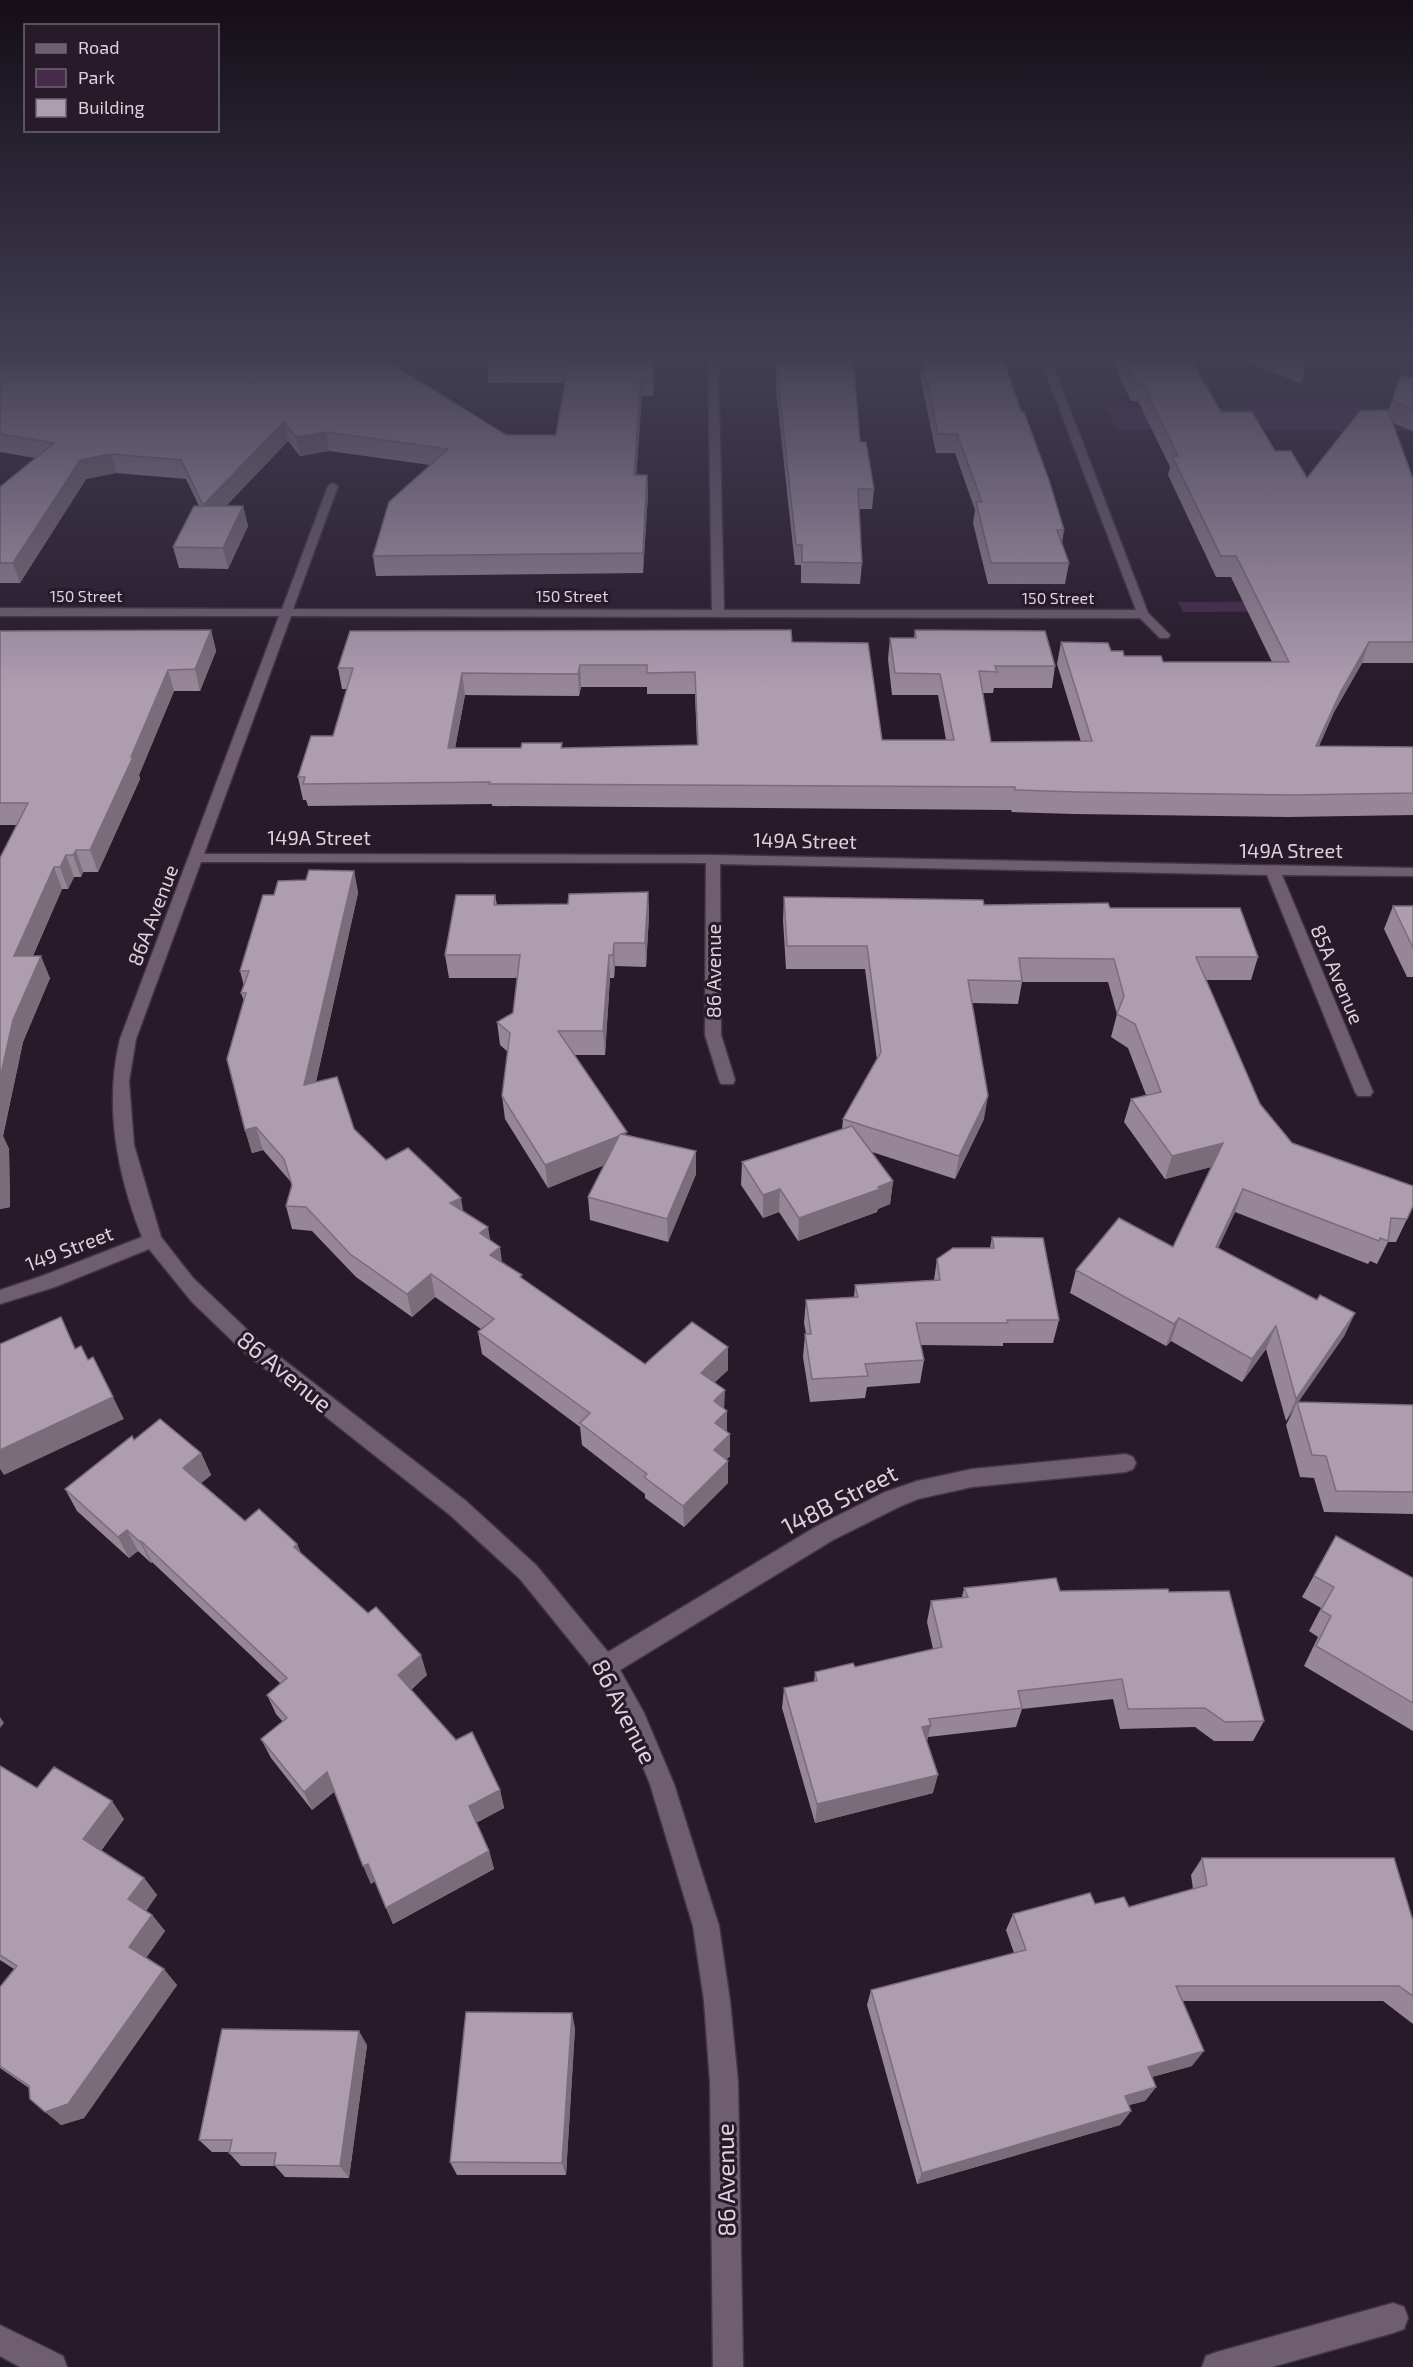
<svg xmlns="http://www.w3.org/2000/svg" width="1413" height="2367" font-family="'Exo 2',sans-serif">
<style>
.green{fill:#482a4b}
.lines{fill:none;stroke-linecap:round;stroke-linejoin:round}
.street-casing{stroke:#413642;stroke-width:3}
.street{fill:#6f5e70;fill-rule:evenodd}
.wall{fill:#968696;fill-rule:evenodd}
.shaded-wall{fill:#7a6d7a}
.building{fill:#ae9caf;stroke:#7a6d7a;stroke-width:1.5;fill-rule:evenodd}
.labels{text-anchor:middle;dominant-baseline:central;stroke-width:6;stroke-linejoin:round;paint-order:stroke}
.far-street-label{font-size:16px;fill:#dcd2dc;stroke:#271a29}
.street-label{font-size:20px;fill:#dcd2dc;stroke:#271a29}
.near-street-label{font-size:24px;fill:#dcd2dc;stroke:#271a29}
</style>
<rect width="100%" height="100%" fill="#271a29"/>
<g class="green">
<path d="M1107,408H1413V431L1116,430Z"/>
<path d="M1413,601V611L1183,612L1178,602Z"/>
</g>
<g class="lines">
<g class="street-casing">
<g id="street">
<path d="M708,355H718L724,610H1136L1039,355H1049L1148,613L1170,635L1168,638H1160L1140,618L291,616L204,854L713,855L1413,868V876L1282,875L1373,1092L1370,1096H1358L1355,1092L1267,875L720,864L721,1035L735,1080L733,1084H721L719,1080L705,1035L706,863L201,862L136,1039L129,1081L134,1145L161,1237L193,1278L258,1340L466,1501L536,1565L608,1652L817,1526L885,1492L917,1481L972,1469L1126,1454L1133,1457L1136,1463L1133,1469L1126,1472L972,1487L918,1499L901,1506L833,1540L620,1670L644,1713L674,1784L719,1926L730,2001L738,2082L743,2367H713L710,2082L704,2001L693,1926L650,1784L627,1728L597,1674L520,1579L450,1515L244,1352L192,1302L149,1249L55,1287L0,1304V1290L42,1276L142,1237C117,1174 104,1105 120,1039L279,616H0V608L282,609L328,486L333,483L338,486L293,609L712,610Z"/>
<path d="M1393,2303L1404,2307L1408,2318L1404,2329L1393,2333L1272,2367H1202L1206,2356L1217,2352Z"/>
<path d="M0,2325L63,2356L67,2367H20L0,2356Z"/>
</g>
</g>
<use href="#street" class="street"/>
</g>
<g class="wall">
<path d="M0,355H75L74,357L117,364L181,355H364L362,360L506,435H556L565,383H488L487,365L655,355L653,396H642L636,475H647L648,494L643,573L376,576L373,556L430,465L329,451L300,456L288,441L226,506H243L248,526L228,569L179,568L173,547L199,506L186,479L116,473L86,479L20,583H0V487L35,458L0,452Z"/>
<path d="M776,355L860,442L874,489L872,509H859L862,563L860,584L801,583V565H795L776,390Z"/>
<path d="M931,355H1002L1064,530L1062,544L1069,563L1065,584H988L973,523L975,510L955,453H936L920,376L922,358L932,357Z"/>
<path d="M1109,355H1188L1221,412L1275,451L1307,478L1388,411L1392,401L1413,379V431L1393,423L1413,479V663H1362L1334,712L1319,746L1413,747V815L1288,817L1074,814L1012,812L1011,810L492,806V804L308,806L306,800H303L298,777L333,736L347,689H342L338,668L792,642L882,740H946L938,695H892L888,659L890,638H914L915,630L1055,666L1052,688H994L993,693H983L991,742H1081L1057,664L1061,642L1111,651L1124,656L1163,662H1272L1231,577H1216L1168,475L1170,467L1138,401H1131ZM581,687H647V694H695L697,745L562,748H455L465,695L579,696Z"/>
<path d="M1232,355H1299L1306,365L1302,384Z"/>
<path d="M211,630L216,651L200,691H174L139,775L140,779L98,872H83L81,877H74L68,889H62L33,956L50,978L23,1042L3,1136L9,1149L10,1207L0,1209V858L17,825H0V631Z"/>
<path d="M354,871L358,893L316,1082L354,1129L386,1160L463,1211L490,1240L502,1262L523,1279L645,1364L728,1370L714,1383L724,1409L727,1411V1431L730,1456L726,1460L728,1483L684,1527L645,1498V1494L582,1445L580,1427L482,1354L478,1332L481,1329L435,1297L412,1317L356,1277L312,1231L292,1229L286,1206L292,1186L291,1182L263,1150L252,1153L245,1130L244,1001L241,993L244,986L240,971L274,895L306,880Z"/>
<path d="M648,892L649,915L646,967L615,966L614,978H610L605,1055H573L627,1136L696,1174L668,1242L590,1220L588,1197L604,1165L548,1188L505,1119L502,1096L508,1052L500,1045L497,1022L513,1013L517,978H449L445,955L495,895L497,905L568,904Z"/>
<path d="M784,897L984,905L1110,908L1258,957L1251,980H1206L1260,1104L1292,1143L1407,1219L1396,1242H1388L1377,1264L1370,1261L1368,1264L1235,1212L1218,1248L1317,1300L1355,1313L1344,1336L1298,1402L1413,1405V1514L1324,1512L1314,1478L1300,1477L1286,1425L1294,1409L1286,1421L1266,1349L1242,1382L1171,1341L1166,1346L1070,1293L1076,1270L1173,1247L1211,1167L1165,1179L1124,1122L1131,1099L1146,1095L1128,1048L1111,1037L1117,1014L1108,982H1022L1018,1004L972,1003L984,1119L955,1179L872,1152L893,1181L890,1204L878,1209L877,1212L798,1241L779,1212L763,1218L741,1185L742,1162L842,1129L843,1119L877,1060L865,969H786L783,920Z"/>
<path d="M1393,906H1413V977H1407L1384,929Z"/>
<path d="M992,1237L1059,1320L1053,1343H1003V1346L921,1345L924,1360L920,1383L867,1387L865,1398L810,1402L803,1357L805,1334H806L804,1323L806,1300L854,1297L855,1285L934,1280L937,1259L990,1248Z"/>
<path d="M134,1440L201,1453L211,1475L201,1483L245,1521L297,1544L301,1553L427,1675L411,1690L500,1790L504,1808L476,1823L489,1851L494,1869L393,1924L375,1881L371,1884L334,1792L312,1810L271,1758L261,1739L283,1722L276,1714L267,1695L281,1684L152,1562L151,1563L138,1551L129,1558L77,1511L65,1489Z"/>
<path d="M1336,1536L1413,1578V1731L1304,1666L1318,1637L1309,1631L1321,1608L1302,1597Z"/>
<path d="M964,1588L1060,1591L1169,1592L1264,1721L1253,1741H1214L1195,1727L1120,1729L1113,1699L1022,1709L1016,1727L928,1737L927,1741L933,1793L815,1823L782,1708L784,1688L814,1682L815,1672L855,1667L933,1649L927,1622L931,1601L962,1597Z"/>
<path d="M0,1766L37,1788L124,1819L101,1851L144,1878L157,1895L146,1911L152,1915L165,1931L146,1958L177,1985L84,2118L61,2125L29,2088L0,2068V1987L14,1969L0,1960Z"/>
<path d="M1202,1858L1413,1921V2024L1383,2001H1183L1192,2066L1152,2077L1156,2087L1145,2101L1128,2105L1131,2111L1120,2125L917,2184L867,2005L871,1990L1014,1953L1006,1930L1013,1914L1095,1904L1129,1907L1193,1889L1191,1875Z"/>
<path d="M575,2028L566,2175H457L450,2162Z"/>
<path d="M367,2045L349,2178L285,2177L275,2166H241L229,2153V2152H212L199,2140Z"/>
</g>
<g class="shaded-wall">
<path d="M354,355H364L356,376L353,358Z"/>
<path d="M654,355H655L653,396V378Z"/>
<path d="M641,378L642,396L635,494L634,475Z"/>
<path d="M284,422L288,441L208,525L203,505Z"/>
<path d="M326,432L329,451L300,456L296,437Z"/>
<path d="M111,454L116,473L86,479L20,583L13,563L80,460Z"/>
<path d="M647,475L648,494L643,573V553Z"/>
<path d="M243,506L248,526L228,569L223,548Z"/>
<path d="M211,630L216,651L200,691L195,669Z"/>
<path d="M1369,642L1362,663L1334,712L1309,769L1316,746L1341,691Z"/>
<path d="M580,665L581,687L579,696L578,674Z"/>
<path d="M168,670L174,691L139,775L140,779L98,872L90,850Z"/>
<path d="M462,673L465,695L451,770L448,748Z"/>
<path d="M76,850L83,872L81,877L73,855Z"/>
<path d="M66,855L74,877L68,889L60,867Z"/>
<path d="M54,867L62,889L23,978L14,956Z"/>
<path d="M354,871L358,893L310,1108L304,1085Z"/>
<path d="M648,892L649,915L646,967L645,943Z"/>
<path d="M614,943L615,966L614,978L613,955Z"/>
<path d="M609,955L610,978L605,1055L603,1031Z"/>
<path d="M41,956L50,978L23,1042L3,1136L9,1149L10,1207L0,1209V1078L13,1020Z"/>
<path d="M988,1096L984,1119L955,1179L959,1156Z"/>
<path d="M256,1127L263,1150L252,1153L245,1130Z"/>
<path d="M619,1136L620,1159L548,1188L545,1165Z"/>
<path d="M1223,1143L1215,1166L1165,1179L1172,1156Z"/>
<path d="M696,1151V1174L668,1242L667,1219Z"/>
<path d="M893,1181L890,1204L878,1209L877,1212L798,1241L799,1218Z"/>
<path d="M780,1189L779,1212L763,1218V1195Z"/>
<path d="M1243,1189L1235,1212L1208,1270L1216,1247Z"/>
<path d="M461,1198L465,1222L450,1203Z"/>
<path d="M488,1227L492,1250L480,1233Z"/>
<path d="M500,1247L503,1270L490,1255Z"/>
<path d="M431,1274L435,1297L412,1317L407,1294Z"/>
<path d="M1355,1313L1344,1336L1297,1404V1402L1294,1409L1286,1421L1296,1399Z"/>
<path d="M1179,1318L1171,1341L1166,1346L1174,1324Z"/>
<path d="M1276,1326L1266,1349L1242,1382L1252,1359Z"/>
<path d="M728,1347V1370L701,1395V1373Z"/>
<path d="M725,1390L724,1412L714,1401Z"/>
<path d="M113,1397L124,1419L4,1475L0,1469V1450Z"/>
<path d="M727,1411V1433L715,1423Z"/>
<path d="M730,1434V1456L714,1472V1450Z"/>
<path d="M201,1453L211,1475L193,1490L183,1468Z"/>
<path d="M728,1461V1483L684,1527L683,1506Z"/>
<path d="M127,1530L138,1551L129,1558L118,1537Z"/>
<path d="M141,1541L152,1562L151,1563L140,1542Z"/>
<path d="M297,1544L305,1565L294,1547Z"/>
<path d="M421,1655L427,1675L404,1695L398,1675Z"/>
<path d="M0,1717L4,1723L0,1728Z"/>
<path d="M931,1725L926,1744L922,1727Z"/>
<path d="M327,1772L335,1791L312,1810L304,1792Z"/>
<path d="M938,1775L933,1793L815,1823L817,1804Z"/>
<path d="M500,1790L504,1808L474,1824L469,1806Z"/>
<path d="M112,1801L124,1819L96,1857L83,1839Z"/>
<path d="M489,1851L494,1869L393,1924L386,1908Z"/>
<path d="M368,1864L375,1881L371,1884L363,1866Z"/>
<path d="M144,1878L157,1895L141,1916L128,1899Z"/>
<path d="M152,1915L165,1931L142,1963L129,1947Z"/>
<path d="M164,1969L177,1985L84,2118L61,2125L45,2112Z"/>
<path d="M572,2013L575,2028L566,2175L562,2163Z"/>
<path d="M359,2031L367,2045L349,2178L340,2166Z"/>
<path d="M1204,2051L1192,2066L1137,2081L1148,2067Z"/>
<path d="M1156,2087L1145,2101L1115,2109L1125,2096Z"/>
<path d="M1131,2111L1120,2125L917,2184L922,2173Z"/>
</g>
<g class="building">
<path d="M0,355H62L117,364L181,355H354L353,358L395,366L506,435H556L568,365H487L489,355H654L653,378H641L634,475H647L643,553L373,556L389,502L448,449L326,432L296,437L284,422L203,505L181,460L111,454L80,460L13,563H0V487L54,443L0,434Z"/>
<path d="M776,355H853L860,442H866L874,489H858L862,563L802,562V545H796L777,371Z"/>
<path d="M939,355H1002L1021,412H1024L1049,480L1064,530H1057L1069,563H991L976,502H982L957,434H938L922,358L940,357Z"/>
<path d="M1121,355H1188L1221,412H1252L1275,451H1291L1307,478L1360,411L1388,410L1413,479V642H1369L1341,691L1316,746L1413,747V793L1295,795L1079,792L1015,790V787L489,784L490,782L303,784L305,777H298L311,736H333L353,668H338L350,631L791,630L792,642L868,643L882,740H954L940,674L895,673L890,638H916L915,630L1045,631L1055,666H995L997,672L979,671L991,742L1092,741L1061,642L1108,643L1111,651H1123L1124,656H1161L1163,662H1289L1236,556H1221L1172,456H1178L1142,382H1135ZM580,665H647V673L695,672L698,745L561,748L562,743H522L521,748H448L462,673L578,674Z"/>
<path d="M1281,355H1299L1306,365Z"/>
<path d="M1401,375L1413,379V409L1392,401Z"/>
<path d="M194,506H243L223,548L173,547Z"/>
<path d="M211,630L195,669L168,670L131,757H133L90,850H76L73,855H66L60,867H54L14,956H41L13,1020L0,1078V858L28,803H0V631Z"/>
<path d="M309,870L354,871L304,1085L337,1077L354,1129L386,1160L408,1148L461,1198L450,1203L488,1227L480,1233L500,1247L490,1255L522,1275L520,1277L645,1364L692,1322L728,1347L701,1373L725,1390L714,1401L727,1411L715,1423L730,1434L714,1450L728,1461L683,1506L644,1477L647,1474L580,1423L590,1413L478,1332L494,1319L431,1274L407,1294L350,1254L306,1207L286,1206L292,1185L284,1159L256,1127L245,1130L227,1059L246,993H241L249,971H240L263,895H274L278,881L306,880Z"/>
<path d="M648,892L645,943H614L613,955H609L603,1031H558L627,1132L621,1134L696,1151L667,1219L588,1197L619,1136L545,1165L502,1096L510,1033L497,1022L513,1013L520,955H445L456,895H495L494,905L568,904L569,894Z"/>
<path d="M784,897L983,900L984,905L1108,903L1110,908H1240L1258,957H1196L1260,1104L1292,1143L1413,1186V1206L1407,1219L1391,1218L1388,1241L1380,1238L1379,1241L1243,1189L1216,1247L1317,1300L1320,1295L1355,1313L1296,1399L1276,1326L1252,1359L1179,1318L1174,1324L1076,1270L1119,1218L1173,1247L1223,1143L1172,1156L1131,1099L1161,1092L1135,1024L1117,1014L1124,996L1114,959L1019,958L1022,981L968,980L988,1096L959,1156L843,1119L881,1052L867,946H787Z"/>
<path d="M1393,906H1413V948Z"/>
<path d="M852,1126L893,1181L878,1187L880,1189L799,1218L780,1189L763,1195L742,1162Z"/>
<path d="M992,1237L1043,1238L1059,1320H1007L1008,1323H916L924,1360L865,1364L868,1376L812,1379L805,1334H811L806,1300L858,1297L855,1285L940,1280L937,1259L953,1248H994Z"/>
<path d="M61,1317L75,1349L81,1346L88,1360L93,1357L113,1397L0,1450V1344Z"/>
<path d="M1297,1402L1413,1405V1492L1336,1491L1326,1456L1312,1455Z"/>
<path d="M160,1419L201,1453L183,1468L245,1521L259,1509L297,1544L294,1547L368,1613L376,1607L421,1655L398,1675L456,1740L472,1732L500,1790L469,1806L489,1851L386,1908L368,1864L363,1866L327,1772L304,1792L261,1739L287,1718L267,1695L287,1678L141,1541L140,1542L127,1530L118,1537L65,1489L132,1436L134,1440Z"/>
<path d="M1336,1536L1413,1578V1703L1316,1646L1331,1616L1321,1610L1334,1587L1314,1576Z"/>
<path d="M1056,1578L1060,1591L1168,1589L1169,1592L1229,1591L1264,1721L1225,1722L1205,1708L1128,1709L1122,1679L1018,1691L1022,1708L929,1719L931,1725L922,1727L938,1775L817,1804L784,1688L817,1681L815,1672L853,1663L855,1667L942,1647L931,1601L968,1597L964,1588Z"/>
<path d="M0,1766L37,1788L54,1767L112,1801L83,1839L144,1878L128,1899L152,1915L129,1947L164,1969L68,2104L45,2112L30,2099L29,2086L0,2066V1987L17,1966L0,1955Z"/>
<path d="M1202,1858H1394L1413,1921V1996L1399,1986H1176L1204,2051L1148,2067L1156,2087L1125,2096L1131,2111L922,2173L871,1990L1026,1950L1013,1914L1090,1893L1095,1904L1124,1897L1129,1907L1207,1885Z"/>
<path d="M466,2012L572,2013L562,2163L450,2162Z"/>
<path d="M222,2029L359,2031L340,2166L274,2165L276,2153H229L232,2140H199Z"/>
</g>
<linearGradient id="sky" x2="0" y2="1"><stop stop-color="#150e17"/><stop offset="0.52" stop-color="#413e54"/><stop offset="1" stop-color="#413e54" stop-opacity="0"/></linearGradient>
<rect width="1413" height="686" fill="url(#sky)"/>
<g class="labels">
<g class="far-street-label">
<text x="86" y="595">150 Street</text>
<text x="572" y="595">150 Street</text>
<text x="1058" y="597">150 Street</text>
</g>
<g class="street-label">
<text x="319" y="837">149A Street</text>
<text transform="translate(805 840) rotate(1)">149A Street</text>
<text x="1291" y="850">149A Street</text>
<text transform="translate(152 915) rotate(-69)">86A Avenue</text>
<text transform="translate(713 971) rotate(-90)">86 Avenue</text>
<text transform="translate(1338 974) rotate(67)">85A Avenue</text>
<text transform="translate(69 1248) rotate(-21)">149 Street</text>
</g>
<g class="near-street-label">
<text transform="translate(285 1371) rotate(39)">86 Avenue</text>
<text transform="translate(839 1499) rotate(-27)">148B Street</text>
<text transform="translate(625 1711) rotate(63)">86 Avenue</text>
<text transform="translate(725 2180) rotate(-91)">86 Avenue</text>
</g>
</g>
<rect x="24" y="24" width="195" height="108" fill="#271a29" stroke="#6f6471" stroke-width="1.5"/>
<rect x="36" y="44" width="30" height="9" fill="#6f5e70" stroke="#6f6471" stroke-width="1.5"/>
<text x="78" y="54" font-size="18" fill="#dcd2dc">Road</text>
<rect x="36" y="69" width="30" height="18" fill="#482a4b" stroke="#6f6471" stroke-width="1.5"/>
<text x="78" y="84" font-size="18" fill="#dcd2dc">Park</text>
<rect x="36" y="99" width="30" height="18" fill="#ae9caf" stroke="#6f6471" stroke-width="1.5"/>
<text x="78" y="114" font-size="18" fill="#dcd2dc">Building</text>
</svg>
